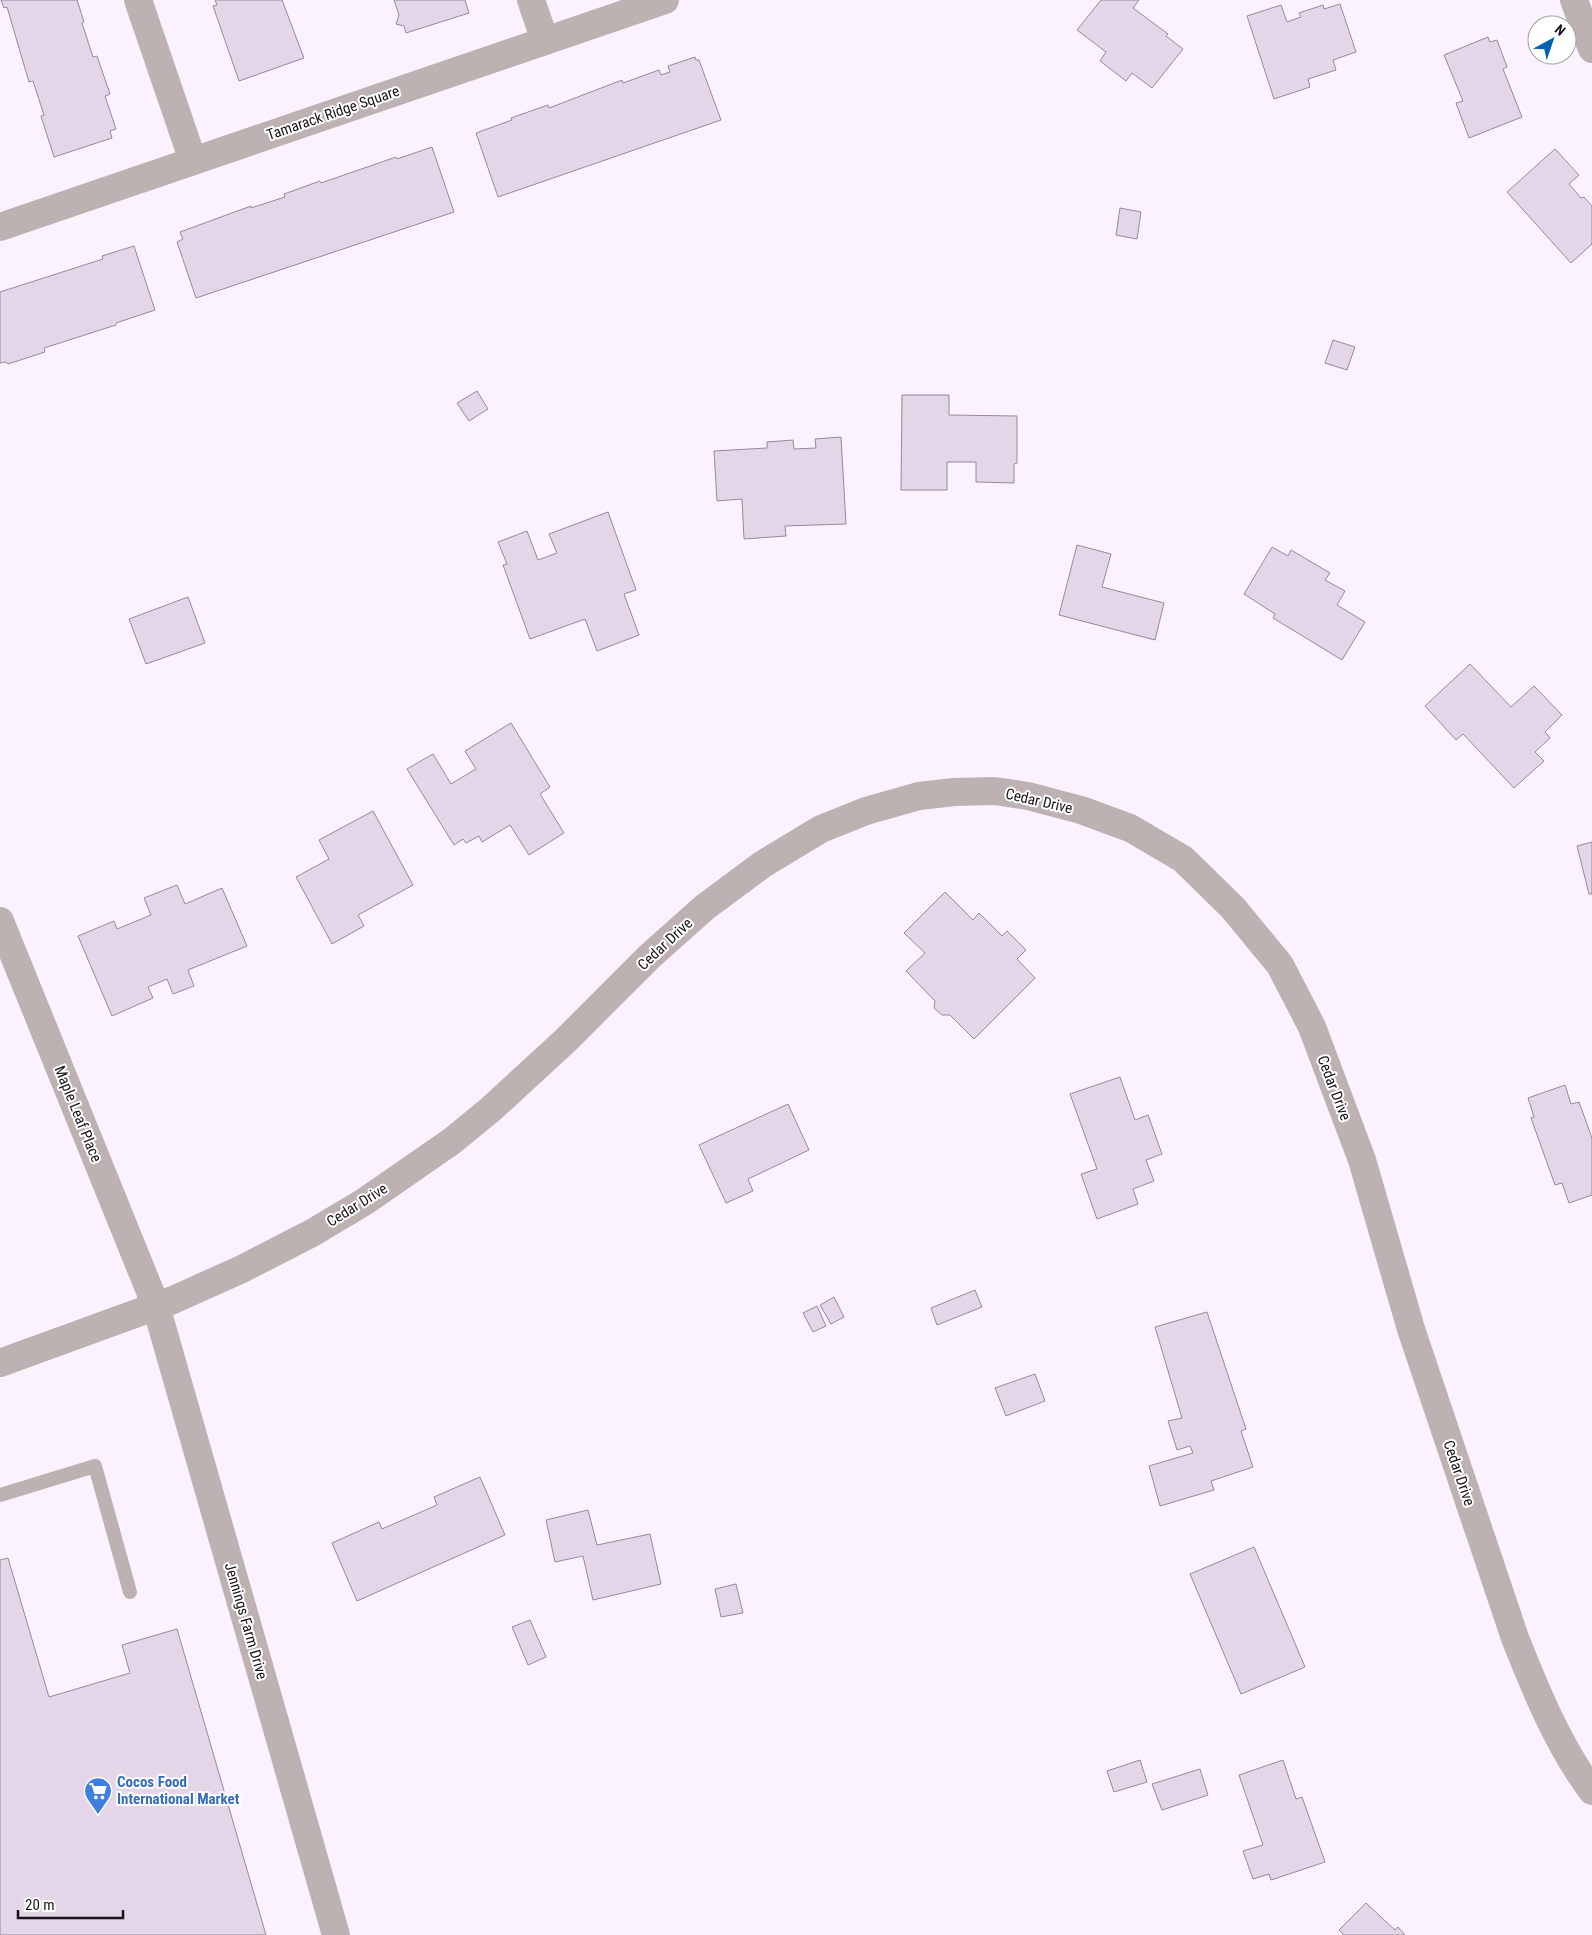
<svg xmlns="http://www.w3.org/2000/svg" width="1592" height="1935" font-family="'Roboto Condensed',sans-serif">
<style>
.building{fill:#e4d5e9;stroke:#97889b}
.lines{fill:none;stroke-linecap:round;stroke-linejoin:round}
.lane{stroke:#bdb1b2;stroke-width:14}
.street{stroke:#bdb1b2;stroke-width:28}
.labels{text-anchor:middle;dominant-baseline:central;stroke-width:4;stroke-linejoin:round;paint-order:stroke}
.street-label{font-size:15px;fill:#18131a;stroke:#fff}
.shop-label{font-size:15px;font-weight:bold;fill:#366cbe;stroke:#fff;text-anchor:start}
</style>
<rect width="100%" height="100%" fill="#fbf2ff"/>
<g class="building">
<path d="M1,0H77L84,22L82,23L93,57L97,56L110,94L105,96L116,129L110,131L112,138L54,157L41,116L44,115L33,81L29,82L7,7L4,8Z"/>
<path d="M215,0H282L304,58L239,81L213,6L217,5Z"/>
<path d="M394,0H465L469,13L406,33L404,26L396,24L399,15Z"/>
<path d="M1101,0H1139L1133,8L1168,34L1166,36L1183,49L1152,88L1132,73L1126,81L1100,61L1106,52L1077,30Z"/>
<path d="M1340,4L1356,52L1333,60L1336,70L1308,79L1310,87L1274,99L1247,16L1281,5L1287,22L1301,17L1299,13L1323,5L1324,9Z"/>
<path d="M1488,37L1490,42L1497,40L1507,67L1503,69L1522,117L1469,138L1456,103L1463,101L1444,55Z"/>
<path d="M695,57L696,60H699L721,120L498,197L476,133L512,120L511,118L548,105L549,108L622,80L623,83L659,70L661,75L670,72L668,66Z"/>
<path d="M432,147L454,212L196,298L177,242L183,239L180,232L251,206V208L285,197L284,194L320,181L321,183L396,157L397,159Z"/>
<path d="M1555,149L1579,175L1569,184L1581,198L1584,197L1592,206V244L1571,263L1507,192Z"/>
<path d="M1120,208L1141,212L1137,239L1116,235Z"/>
<path d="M134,246L155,310L116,323V325L44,348L45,352L8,364L6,362L0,363V292L103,259L102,256Z"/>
<path d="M1333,340L1355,347L1347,370L1325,363Z"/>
<path d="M477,391L488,409L469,421L457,403Z"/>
<path d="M902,395H949V415L1017,416V463L1014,464V483L976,482V462H947V490H901Z"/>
<path d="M841,437L846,524L785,526L786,536L744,539L742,499L717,501L714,451L767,448V442L793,440L794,449L816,448L815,439Z"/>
<path d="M608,512L636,590L624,594L639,635L597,651L585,619L530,639L503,565L507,564L498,542L527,531L538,560L557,553L549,534Z"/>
<path d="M1077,545L1111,554L1102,587L1164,603L1155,640L1059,615Z"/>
<path d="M1272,547L1288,556L1291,550L1330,573L1325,580L1345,591L1337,605L1365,622L1342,660L1273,618L1275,614L1244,594Z"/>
<path d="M188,597L205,643L146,664L129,619Z"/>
<path d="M1470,664L1511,707L1534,686L1562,715L1545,732L1550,738L1535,752L1544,761L1514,788L1463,734L1456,740L1425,706Z"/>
<path d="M511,723L550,787L540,794L564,833L529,855L510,825L482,842L479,836L466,843L463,839L454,845L407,769L433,754L451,784L476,769L465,751Z"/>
<path d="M373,811L413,885L358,915L364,926L332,944L296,877L329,859L319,840Z"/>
<path d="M1592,842V894H1589L1577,846Z"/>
<path d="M177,885L185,904L222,888L247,946L188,970L194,986L173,994L167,979L148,987L153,998L112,1016L78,936L114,921L117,929L151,915L144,898Z"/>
<path d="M945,892L973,920L979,913L1002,936L1007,931L1026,950L1017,959L1035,978L974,1039L950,1015H942L934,1008L935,1001L906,971L925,953L904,933Z"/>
<path d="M1120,1077L1135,1120L1148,1115L1162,1154L1146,1160L1154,1181L1133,1189L1138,1204L1097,1219L1081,1174L1097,1169L1070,1094Z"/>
<path d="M1565,1085L1571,1104L1579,1102L1592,1138V1195L1569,1203L1562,1183L1555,1185L1531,1118L1534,1117L1528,1098Z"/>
<path d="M788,1104L809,1150L748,1179L753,1191L726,1203L699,1145Z"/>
<path d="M975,1290L982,1307L937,1325L931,1308Z"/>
<path d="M834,1297L844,1317L831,1324L820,1305Z"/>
<path d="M817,1306L826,1326L813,1332L803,1313Z"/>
<path d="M1207,1312L1246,1429L1241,1431L1253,1467L1211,1481L1214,1490L1160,1506L1149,1466L1193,1453L1190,1446L1177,1450L1168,1421L1182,1418L1155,1327Z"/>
<path d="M1035,1374L1045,1401L1006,1416L995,1388Z"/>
<path d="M480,1477L505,1535L357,1601L332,1543L379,1522L382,1529L437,1505L434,1497Z"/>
<path d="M588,1510L597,1545L650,1534L661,1584L593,1600L583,1556L555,1562L546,1520Z"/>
<path d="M1254,1547L1305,1667L1241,1694L1190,1574Z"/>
<path d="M8,1558L49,1697L130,1673L122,1645L177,1629L266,1935H0V1560Z"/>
<path d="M736,1584L743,1613L721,1617L715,1589Z"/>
<path d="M530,1620L546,1657L528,1665L512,1627Z"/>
<path d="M1140,1760L1147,1782L1114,1792L1107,1771Z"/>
<path d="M1283,1760L1296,1799L1302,1797L1325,1862L1271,1880L1269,1874L1253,1879L1243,1851L1263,1845L1239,1775Z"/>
<path d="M1200,1769L1208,1795L1162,1810L1152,1784Z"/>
<path d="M1366,1903L1395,1930L1398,1927L1405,1935H1344L1339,1930Z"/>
</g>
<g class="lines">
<path class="lane" d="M0,1495L95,1466L130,1592"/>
<g class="street">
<path d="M138,0L193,161"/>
<path d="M531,0L545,41"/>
<path d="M1574,0L1592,49"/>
<path d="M0,227L665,0"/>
<path d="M0,921L156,1306L336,1935"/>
<path d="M0,1363L173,1300L242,1269L312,1233L364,1202L452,1141L491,1109L566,1040L650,956L705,907L763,864L821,829L866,811L919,796L954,792L995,791L1028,796L1081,810L1130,828L1183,859L1233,908L1280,965L1312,1027L1362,1160L1411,1329L1515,1638C1536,1691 1558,1745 1592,1791"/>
</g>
</g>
<defs>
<g id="supermarket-pin" transform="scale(1.4375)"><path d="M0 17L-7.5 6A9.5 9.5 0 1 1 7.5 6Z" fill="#3f7fe0" stroke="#fff"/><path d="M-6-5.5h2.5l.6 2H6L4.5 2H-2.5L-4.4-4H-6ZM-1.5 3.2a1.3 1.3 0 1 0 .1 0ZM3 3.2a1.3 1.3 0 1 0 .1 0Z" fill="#fff"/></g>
</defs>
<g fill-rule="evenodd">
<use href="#supermarket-pin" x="98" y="1791"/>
</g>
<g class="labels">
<g class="street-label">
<text transform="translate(333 113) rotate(-19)">Tamarack Ridge Square</text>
<text transform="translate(1039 801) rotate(13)">Cedar Drive</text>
<text transform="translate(665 944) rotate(-43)">Cedar Drive</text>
<text transform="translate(1334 1088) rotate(69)">Cedar Drive</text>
<text transform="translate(78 1114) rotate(68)">Maple Leaf Place</text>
<text transform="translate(357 1205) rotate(-32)">Cedar Drive</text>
<text transform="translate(1459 1473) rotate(71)">Cedar Drive</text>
<text transform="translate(246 1621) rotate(74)">Jennings Farm Drive</text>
</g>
<g class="shop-label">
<text x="117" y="1782">Cocos Food<tspan x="117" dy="17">International Market</tspan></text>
</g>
</g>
<g transform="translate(1552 40) rotate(40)"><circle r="24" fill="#ffffff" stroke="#a3a1a3"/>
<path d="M0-4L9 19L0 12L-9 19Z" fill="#0063af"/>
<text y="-8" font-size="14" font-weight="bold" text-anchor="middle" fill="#18131a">N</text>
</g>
<path d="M18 1910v8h105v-8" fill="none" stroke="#18131a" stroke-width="2.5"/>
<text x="25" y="1910" font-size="15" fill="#18131a" stroke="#ffffff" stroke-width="4" paint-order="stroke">20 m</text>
</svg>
